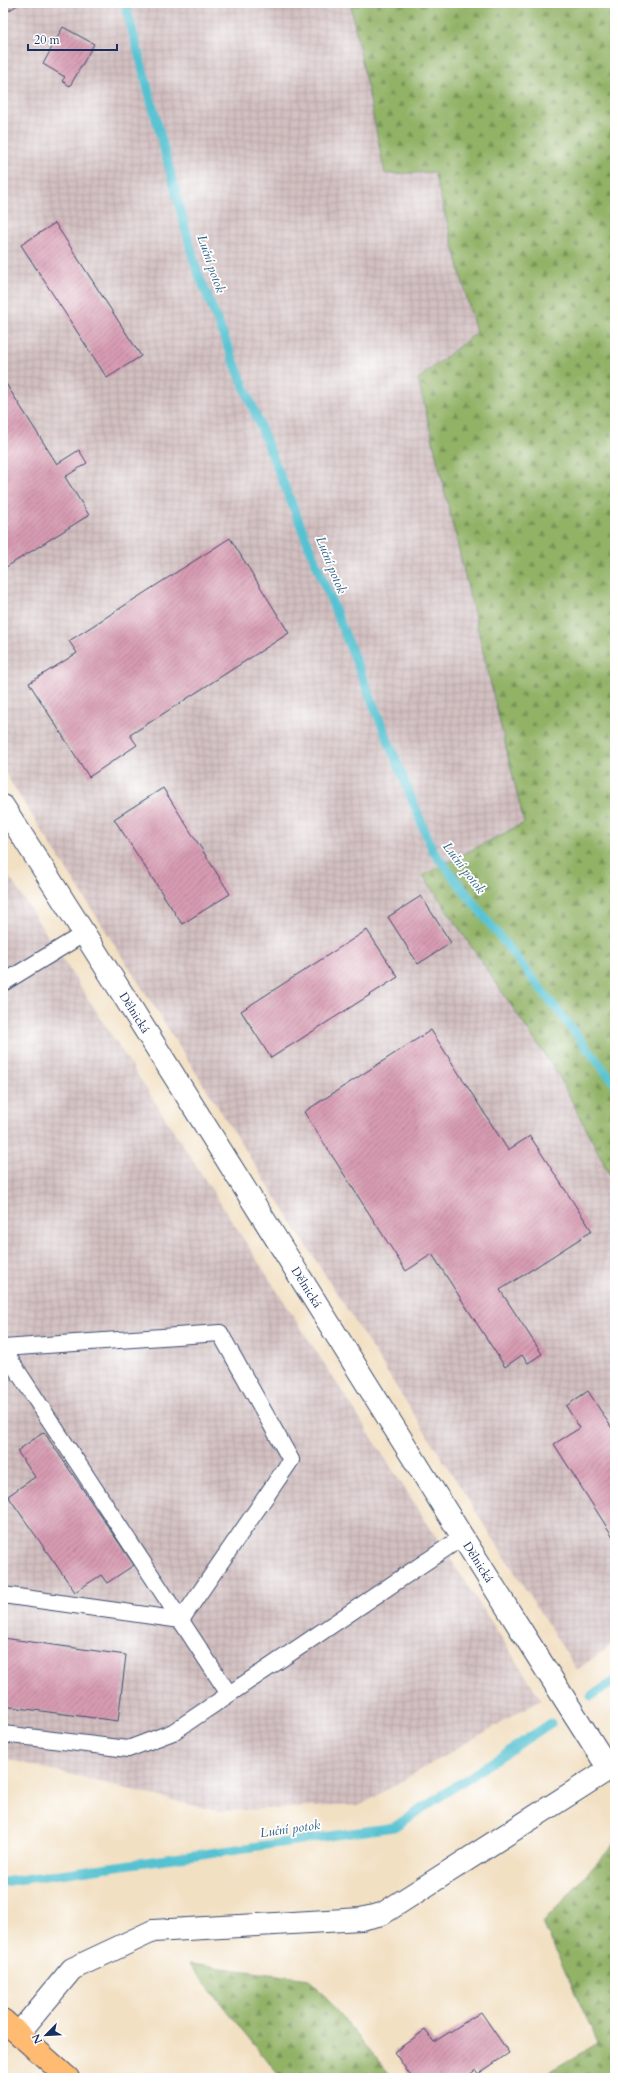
<svg xmlns="http://www.w3.org/2000/svg" width="618" height="2081" font-family="Cardo,serif">
<style>
.industrial{fill:url(#industrial-grid)}
.forest{fill:url(#forest-firs);stroke:#567062}
.lines{fill:none;stroke-linecap:round;stroke-linejoin:round}
.stream{stroke:#57c2d1;stroke-width:9}
.building{fill:url(#building-hatch)}
.service-casing{stroke:#3b4a6d;stroke-width:18}
.minor-casing{stroke:#3b4a6d;stroke-width:24}
.tertiary-casing{stroke:#3b4a6d;stroke-width:24}
.primary-casing{stroke:#3b4a6d;stroke-width:24}
.service{stroke:#fff;stroke-width:16}
.minor{stroke:#fff;stroke-width:22}
.tertiary{stroke:#fff;stroke-width:22}
.primary{stroke:#ffbb71;stroke-width:22}
.labels{text-anchor:middle;dominant-baseline:central;stroke-width:3.5;stroke-linejoin:round;paint-order:stroke}
.street-label{font-size:12px;fill:#1b2f5e;stroke:#fff}
.water-label{font-size:13px;font-style:italic;fill:#306286;stroke:#fff}
</style>
<defs>
<pattern id="industrial-grid" width="8" height="8" patternUnits="userSpaceOnUse"><rect width="8" height="8" fill="#d2bfc0"/><path d="M0 4h8M4 0v8" fill="none" stroke="#b4a4a7"/></pattern>
<pattern id="forest-firs" width="22" height="20" patternUnits="userSpaceOnUse"><rect width="22" height="20" fill="#92b266"/><path d="M5 1l3.5 6h-7zM16 11l3.5 6h-7z" fill="#769157"/></pattern>
<pattern id="building-hatch" width="6" height="6" patternUnits="userSpaceOnUse"><rect width="6" height="6" fill="#d79bb1"/><path d="M-1 1l2-2M0 6l6-6M5 7l2-2" fill="none" stroke="#ae7f93"/></pattern>
</defs>
<rect width="100%" height="100%" fill="#fff"/>
<filter id="ink" filterUnits="userSpaceOnUse"><feTurbulence type="fractalNoise" baseFrequency=".025" numOctaves="2"/><feDisplacementMap in="SourceGraphic" scale="8" xChannelSelector="R" yChannelSelector="G"/><feConvolveMatrix kernelMatrix="1 2 1 2 8 2 1 2 1" color-interpolation-filters="sRGB"/></filter>
<filter id="wash" filterUnits="userSpaceOnUse"><feTurbulence type="fractalNoise" baseFrequency=".012" numOctaves="4" result="noise"/><feDisplacementMap in="SourceGraphic" scale="16" xChannelSelector="R" yChannelSelector="G"/><feGaussianBlur stdDeviation="0.9" result="paint"/><feColorMatrix in="noise" values="0 0 0 0 0 0 0 0 0 0 0 0 0 0 0 0 0 1.4 0 .05"/><feComposite in="paint" operator="in"/></filter>
<g filter="url(#wash)">
<rect width="100%" height="100%" fill="#f2e0c3"/>
<g class="industrial">
<path d="M3,3H350L385,173L434,172L476,333L418,379L524,823L423,874L559,1076L615,1185V1642L577,1670L3,770Z"/>
<path d="M3,867L541,1699L361,1805L216,1811L3,1758Z"/>
</g>
<g class="forest">
<path d="M350,3H615V1185L559,1076L423,875L524,823L418,379L476,333L434,172L385,174Z"/>
<path d="M615,1843V2078H538L598,2043L543,1923Z"/>
<path d="M189,1964L310,1979L393,2078H281Z"/>
</g>
<g class="lines">
<g class="stream">
<path d="M125,3L196,268L433,851L615,1084"/>
<path d="M591,1696L615,1681"/>
<path d="M3,1882L394,1827L551,1723"/>
</g>
</g>
<g id="blocks">
<g class="building">
<path d="M3,3H21L3,14Z"/>
<path d="M63,27L94,44L70,86L62,81L65,77L43,64Z"/>
<path d="M55,223L141,356L107,378L21,245Z"/>
<path d="M3,379L57,464L79,450L87,463L65,477L89,515L3,569Z"/>
<path d="M230,538L289,633L130,735L137,745L89,777L29,683L77,653L69,641Z"/>
<path d="M163,788L230,894L182,924L114,819Z"/>
<path d="M421,896L451,943L418,964L388,917Z"/>
<path d="M367,930L398,977L271,1058L241,1011Z"/>
<path d="M431,1030L508,1150L530,1136L592,1231L500,1290L542,1354L528,1363L522,1355L505,1367L432,1254L406,1271L304,1112Z"/>
<path d="M588,1391L615,1433V1540L554,1444L580,1428L566,1406Z"/>
<path d="M44,1432L134,1565L107,1583L101,1575L75,1592L8,1496L35,1477L17,1451Z"/>
<path d="M3,1638L126,1655L118,1721L3,1706Z"/>
<path d="M481,2012L509,2053L478,2074L476,2070L464,2078H412L394,2052L425,2030L434,2042Z"/>
</g>
</g>
</g>
<g filter="url(#ink)">
<use href="#blocks" fill-opacity="0" stroke="#3b4a6d" stroke-width="1"/>
<g class="lines">
<g class="service-casing">
<g id="service">
<path d="M3,983L85,933"/>
<path d="M3,1348L220,1333L291,1460L181,1620"/>
<path d="M3,1349L229,1694"/>
<path d="M3,1595L181,1620"/>
<path d="M3,1734L128,1749L173,1732L461,1538"/>
</g>
</g>
<g class="minor-casing">
<g id="minor">
<path id="s1" d="M3,806C208,1125 405,1449 609,1769L615,1765"/>
</g>
</g>
<g class="tertiary-casing">
<path id="tertiary" d="M19,2033L72,1969L153,1931L361,1919L382,1914L609,1769"/>
</g>
<g class="primary-casing">
<path id="primary" d="M3,2020L68,2078"/>
</g>
<use href="#service" class="service"/>
<use href="#minor" class="minor"/>
<use href="#tertiary" class="tertiary"/>
<use href="#primary" class="primary"/>
</g>
</g>
<g class="labels">
<g class="street-label">
<text stroke="none"><textPath href="#s1" startOffset="245">Dělnická</textPath></text>
<text stroke="none"><textPath href="#s1" startOffset="569">Dělnická</textPath></text>
<text stroke="none"><textPath href="#s1" startOffset="893">Dělnická</textPath></text>
</g>
<g class="water-label">
<text transform="translate(211 264) rotate(71)">Luční potok</text>
<text transform="translate(331 565) rotate(68)">Luční potok</text>
<text transform="translate(464 868) rotate(53)">Luční potok</text>
<text transform="translate(290 1829) rotate(-8)">Luční potok</text>
</g>
</g>
<rect width="618" height="2081" fill="none" stroke="#fff" stroke-width="16"/>
<g transform="translate(46 2035) rotate(246)" stroke="#ffffff" stroke-width="3" paint-order="stroke">
<path d="M0-3L7 15L0 10L-7 15Z" fill="#1b2f5e"/>
<text y="-6" font-size="11" font-weight="bold" text-anchor="middle" fill="#1b2f5e">N</text>
</g>
<path d="M28 44v6h89v-6" fill="none" stroke="#1b2f5e" stroke-width="2"/>
<text x="34" y="44" font-size="12" fill="#1b2f5e" stroke="#ffffff" stroke-width="3" paint-order="stroke">20 m</text>
</svg>
